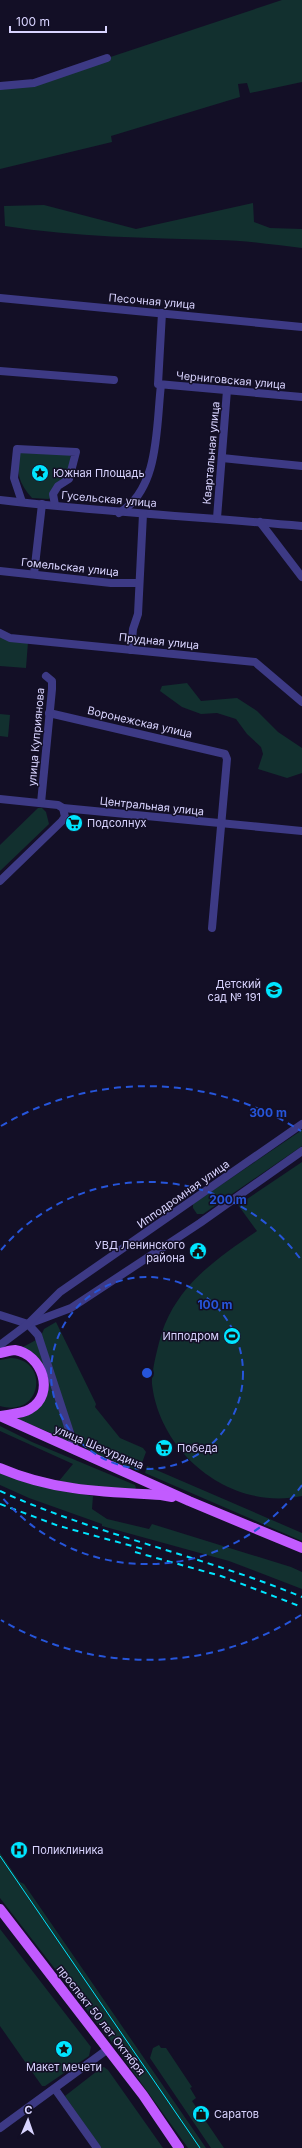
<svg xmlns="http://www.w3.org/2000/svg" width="302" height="2148" font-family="Inter,sans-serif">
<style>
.green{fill:#12302f}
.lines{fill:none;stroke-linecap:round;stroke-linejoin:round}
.minor{stroke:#3d3a85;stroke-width:8}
.major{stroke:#c25bff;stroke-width:10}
.tram{stroke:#00e5ff;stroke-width:1}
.rail{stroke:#00e5ff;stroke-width:2;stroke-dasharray:6 5;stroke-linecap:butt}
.ring{fill:none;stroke:#2655da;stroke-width:2;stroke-dasharray:7 5}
.labels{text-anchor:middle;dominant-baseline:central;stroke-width:3;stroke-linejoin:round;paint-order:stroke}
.street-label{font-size:11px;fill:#d9d4ff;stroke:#130f26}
.poi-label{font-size:11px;fill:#d9d4ff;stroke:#130f26;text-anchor:start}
.centre{fill:#2655da;stroke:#130f26;stroke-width:2}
.ring-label{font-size:12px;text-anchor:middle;font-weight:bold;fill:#2655da;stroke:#130f26;stroke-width:3;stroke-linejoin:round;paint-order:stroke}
</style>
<rect width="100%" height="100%" fill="#130f26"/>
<g class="green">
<path d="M282,0H302V82L250,93L247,83L238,84L240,97L111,136L112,142L0,169V84L32,83Z"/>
<path d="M253,203L254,222L270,228L302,229V248C274,245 245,240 217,240C147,238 75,237 5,226L4,206L44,205L136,229Z"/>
<path d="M20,452L70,454C74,468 61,485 54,497L48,499L32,498C19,484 15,471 20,452Z"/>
<path d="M0,636L28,642L26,668L0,666Z"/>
<path d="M187,683L201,701L237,698L257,711L278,732L302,748V773L287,778L258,769L263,754L261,747L247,734L236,719L217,713L201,714L182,707L160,691L162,686Z"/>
<path d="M0,714L10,715L8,737L0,736Z"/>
<path d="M38,808H42L46,812L49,824L0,871V845Z"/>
<path d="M302,1130V1146L203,1214H197L193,1208V1204Z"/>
<path d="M302,1162V1496C231,1511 160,1454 152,1384C151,1372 160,1336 165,1324C183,1281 219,1257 257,1231L238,1205Z"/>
<path d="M56,1322L96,1404L95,1407L120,1438L143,1448L146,1452L139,1471C123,1465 104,1460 90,1451C66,1435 50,1364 41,1336L44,1329Z"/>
<path d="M38,1339L70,1441L69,1442L62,1439L61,1437L17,1419L30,1414L48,1388V1376L21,1348Z"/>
<path d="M11,1358C50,1360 42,1418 0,1406V1360Z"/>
<path d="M0,1426L32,1442L135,1485L136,1488L134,1490L96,1488L59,1481L73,1464L0,1431Z"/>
<path d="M147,1466L302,1533V1541L145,1473Z"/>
<path d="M0,1473L67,1492L93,1496L92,1509L107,1519L149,1529L152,1524L291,1567L302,1572V1589L229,1561L102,1526V1524L29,1498L0,1485Z"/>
<path d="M0,1853L20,1882L24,1884L206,2148H188L114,2045L0,1898Z"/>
<path d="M0,1929L91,2047L89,2056L45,2086H42L0,2026Z"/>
<path d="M159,2045L161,2048H166L192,2087L190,2088L196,2098L192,2101L224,2148H211L150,2058L153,2048Z"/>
<path d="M104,2067L108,2070L163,2148H101L65,2096L101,2068Z"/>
</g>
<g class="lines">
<g class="minor">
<path d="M0,86L34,83L107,58"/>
<path d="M0,298L302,327"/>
<path d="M162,313L158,384L302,397"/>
<path d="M0,371L114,380"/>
<path d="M222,458L302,466"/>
<path d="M0,500C100,512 201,517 302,526"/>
<path d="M22,502L14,478L17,449L76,452L69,479L58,486L53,494L55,505"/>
<path d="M119,513C160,489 156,426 161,385"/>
<path d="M217,518L227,390"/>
<path d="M260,522L302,577"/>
<path d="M0,571L111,583H138"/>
<path d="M34,574L42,504"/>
<path d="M0,633L10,638L255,662L302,702"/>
<path d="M131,650L133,629L138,614L143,514"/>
<path d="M49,713L225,754L227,759L212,928"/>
<path d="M0,799L58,805L63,808L302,831"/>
<path d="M41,803L52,689V681L46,676"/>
<path d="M0,881L62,821L65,817L63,808"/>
<path d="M0,1315L28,1324L38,1335L76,1451"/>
<path d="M31,1323L71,1308L200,1223L302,1151"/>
<path d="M0,1345L28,1324L60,1292L302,1124"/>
<path d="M55,2089L97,2148"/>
<path d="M0,2128L108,2049"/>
</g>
<g class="major">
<path d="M0,1353C5,1352 11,1350 15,1350C42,1354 56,1394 30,1409C22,1414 10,1414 0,1416"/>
<path d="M0,1416L189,1501L302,1548"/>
<path d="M0,1468C53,1491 105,1492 161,1495L172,1497"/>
<path d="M0,1909L143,2095L179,2148"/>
</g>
<path class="tram" d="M0,1856L200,2148"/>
<g class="rail">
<path d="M0,1491C97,1535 203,1556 302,1597"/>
<path d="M0,1504L59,1526L143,1549"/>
<path d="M135,1552L221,1576L302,1607"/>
</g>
</g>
<g class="ring">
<circle cx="147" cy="1373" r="96"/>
<path d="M302 1485A191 191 0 0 1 1 1496M1 1250A191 191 0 0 1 302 1261"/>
<path d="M301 1615A287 287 0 0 1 1 1620M1 1126A287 287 0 0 1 301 1131"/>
</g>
<defs>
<g id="sight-disc" transform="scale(0.9)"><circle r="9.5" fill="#00e5ff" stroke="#130f26"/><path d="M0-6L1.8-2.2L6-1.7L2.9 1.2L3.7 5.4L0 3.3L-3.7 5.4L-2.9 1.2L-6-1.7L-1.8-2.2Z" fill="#111"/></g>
<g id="supermarket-disc" transform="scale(0.9)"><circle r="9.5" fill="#00e5ff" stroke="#130f26"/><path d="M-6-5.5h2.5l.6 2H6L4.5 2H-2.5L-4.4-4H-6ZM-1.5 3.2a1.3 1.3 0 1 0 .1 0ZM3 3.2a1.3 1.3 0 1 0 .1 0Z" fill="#111"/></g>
<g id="school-disc" transform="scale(0.9)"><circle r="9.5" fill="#00e5ff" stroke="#130f26"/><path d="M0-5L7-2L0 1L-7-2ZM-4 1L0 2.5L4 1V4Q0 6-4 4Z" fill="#111"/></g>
<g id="civic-disc" transform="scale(0.9)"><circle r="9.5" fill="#00e5ff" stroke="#130f26"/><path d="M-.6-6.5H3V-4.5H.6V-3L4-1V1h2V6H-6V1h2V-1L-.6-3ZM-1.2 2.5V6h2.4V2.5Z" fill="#111"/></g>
<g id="stadium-disc" transform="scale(0.9)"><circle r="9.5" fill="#00e5ff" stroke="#130f26"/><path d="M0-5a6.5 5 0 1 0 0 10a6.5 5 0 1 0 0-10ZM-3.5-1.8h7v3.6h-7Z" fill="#111"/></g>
<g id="hospital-disc" transform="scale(0.9)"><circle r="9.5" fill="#00e5ff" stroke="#130f26"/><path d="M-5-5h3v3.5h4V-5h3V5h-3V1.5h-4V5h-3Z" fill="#111"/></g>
<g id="shop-disc" transform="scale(0.9)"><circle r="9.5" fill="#00e5ff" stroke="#130f26"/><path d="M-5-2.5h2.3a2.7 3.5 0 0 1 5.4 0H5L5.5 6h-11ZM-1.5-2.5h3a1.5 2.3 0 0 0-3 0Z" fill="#111"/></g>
</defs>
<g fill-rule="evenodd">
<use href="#sight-disc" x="40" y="473"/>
<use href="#supermarket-disc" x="74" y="823"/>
<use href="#school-disc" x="274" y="990"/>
<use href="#civic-disc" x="198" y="1251"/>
<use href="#stadium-disc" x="232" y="1336"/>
<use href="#supermarket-disc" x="164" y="1448"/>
<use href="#hospital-disc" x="19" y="1850"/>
<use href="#sight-disc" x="64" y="2049"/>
<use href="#shop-disc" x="201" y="2114"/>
</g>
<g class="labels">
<g class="street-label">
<text transform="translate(152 301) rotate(5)">Песочная улица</text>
<text transform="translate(231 380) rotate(5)">Черниговская улица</text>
<text transform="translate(211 453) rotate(-85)">Квартальная улица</text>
<text transform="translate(109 499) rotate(5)">Гусельская улица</text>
<text transform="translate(70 567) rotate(6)">Гомельская улица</text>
<text transform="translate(159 641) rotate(6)">Прудная улица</text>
<text transform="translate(140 722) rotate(13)">Воронежская улица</text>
<text transform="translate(36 737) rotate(-85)">улица Куприянова</text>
<text transform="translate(152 806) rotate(6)">Центральная улица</text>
<text transform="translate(183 1194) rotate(-35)">Ипподромная улица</text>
<text transform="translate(99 1447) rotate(23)">улица Шехурдина</text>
<text transform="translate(101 2020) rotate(52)">проспект 50 лет Октября</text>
</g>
<g class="poi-label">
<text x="53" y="473">Южная Площадь</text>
<text x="87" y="823">Подсолнух</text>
<text x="261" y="984" text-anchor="end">Детский<tspan x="261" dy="13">сад № 191</tspan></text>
<text x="185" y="1245" text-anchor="end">УВД Ленинского<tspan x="185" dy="13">района</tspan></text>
<text x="219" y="1336" text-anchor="end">Ипподром</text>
<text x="177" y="1448">Победа</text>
<text x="32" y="1850">Поликлиника</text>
<text x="64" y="2067" text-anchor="middle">Макет мечети</text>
<text x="214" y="2114">Саратов</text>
</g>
</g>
<circle cx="147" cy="1373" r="6" class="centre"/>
<g class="ring-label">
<text x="268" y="1117">300 m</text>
<text x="228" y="1204">200 m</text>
<text x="215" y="1309">100 m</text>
</g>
<g transform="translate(28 2120) rotate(2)" stroke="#130f26" stroke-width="3" paint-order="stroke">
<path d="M0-3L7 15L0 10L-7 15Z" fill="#d9d4ff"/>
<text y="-6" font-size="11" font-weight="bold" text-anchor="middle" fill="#d9d4ff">С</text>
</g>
<path d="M10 26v6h96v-6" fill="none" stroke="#d9d4ff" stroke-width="2"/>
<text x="16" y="26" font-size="12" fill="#d9d4ff" stroke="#130f26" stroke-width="3" paint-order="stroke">100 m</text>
</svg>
